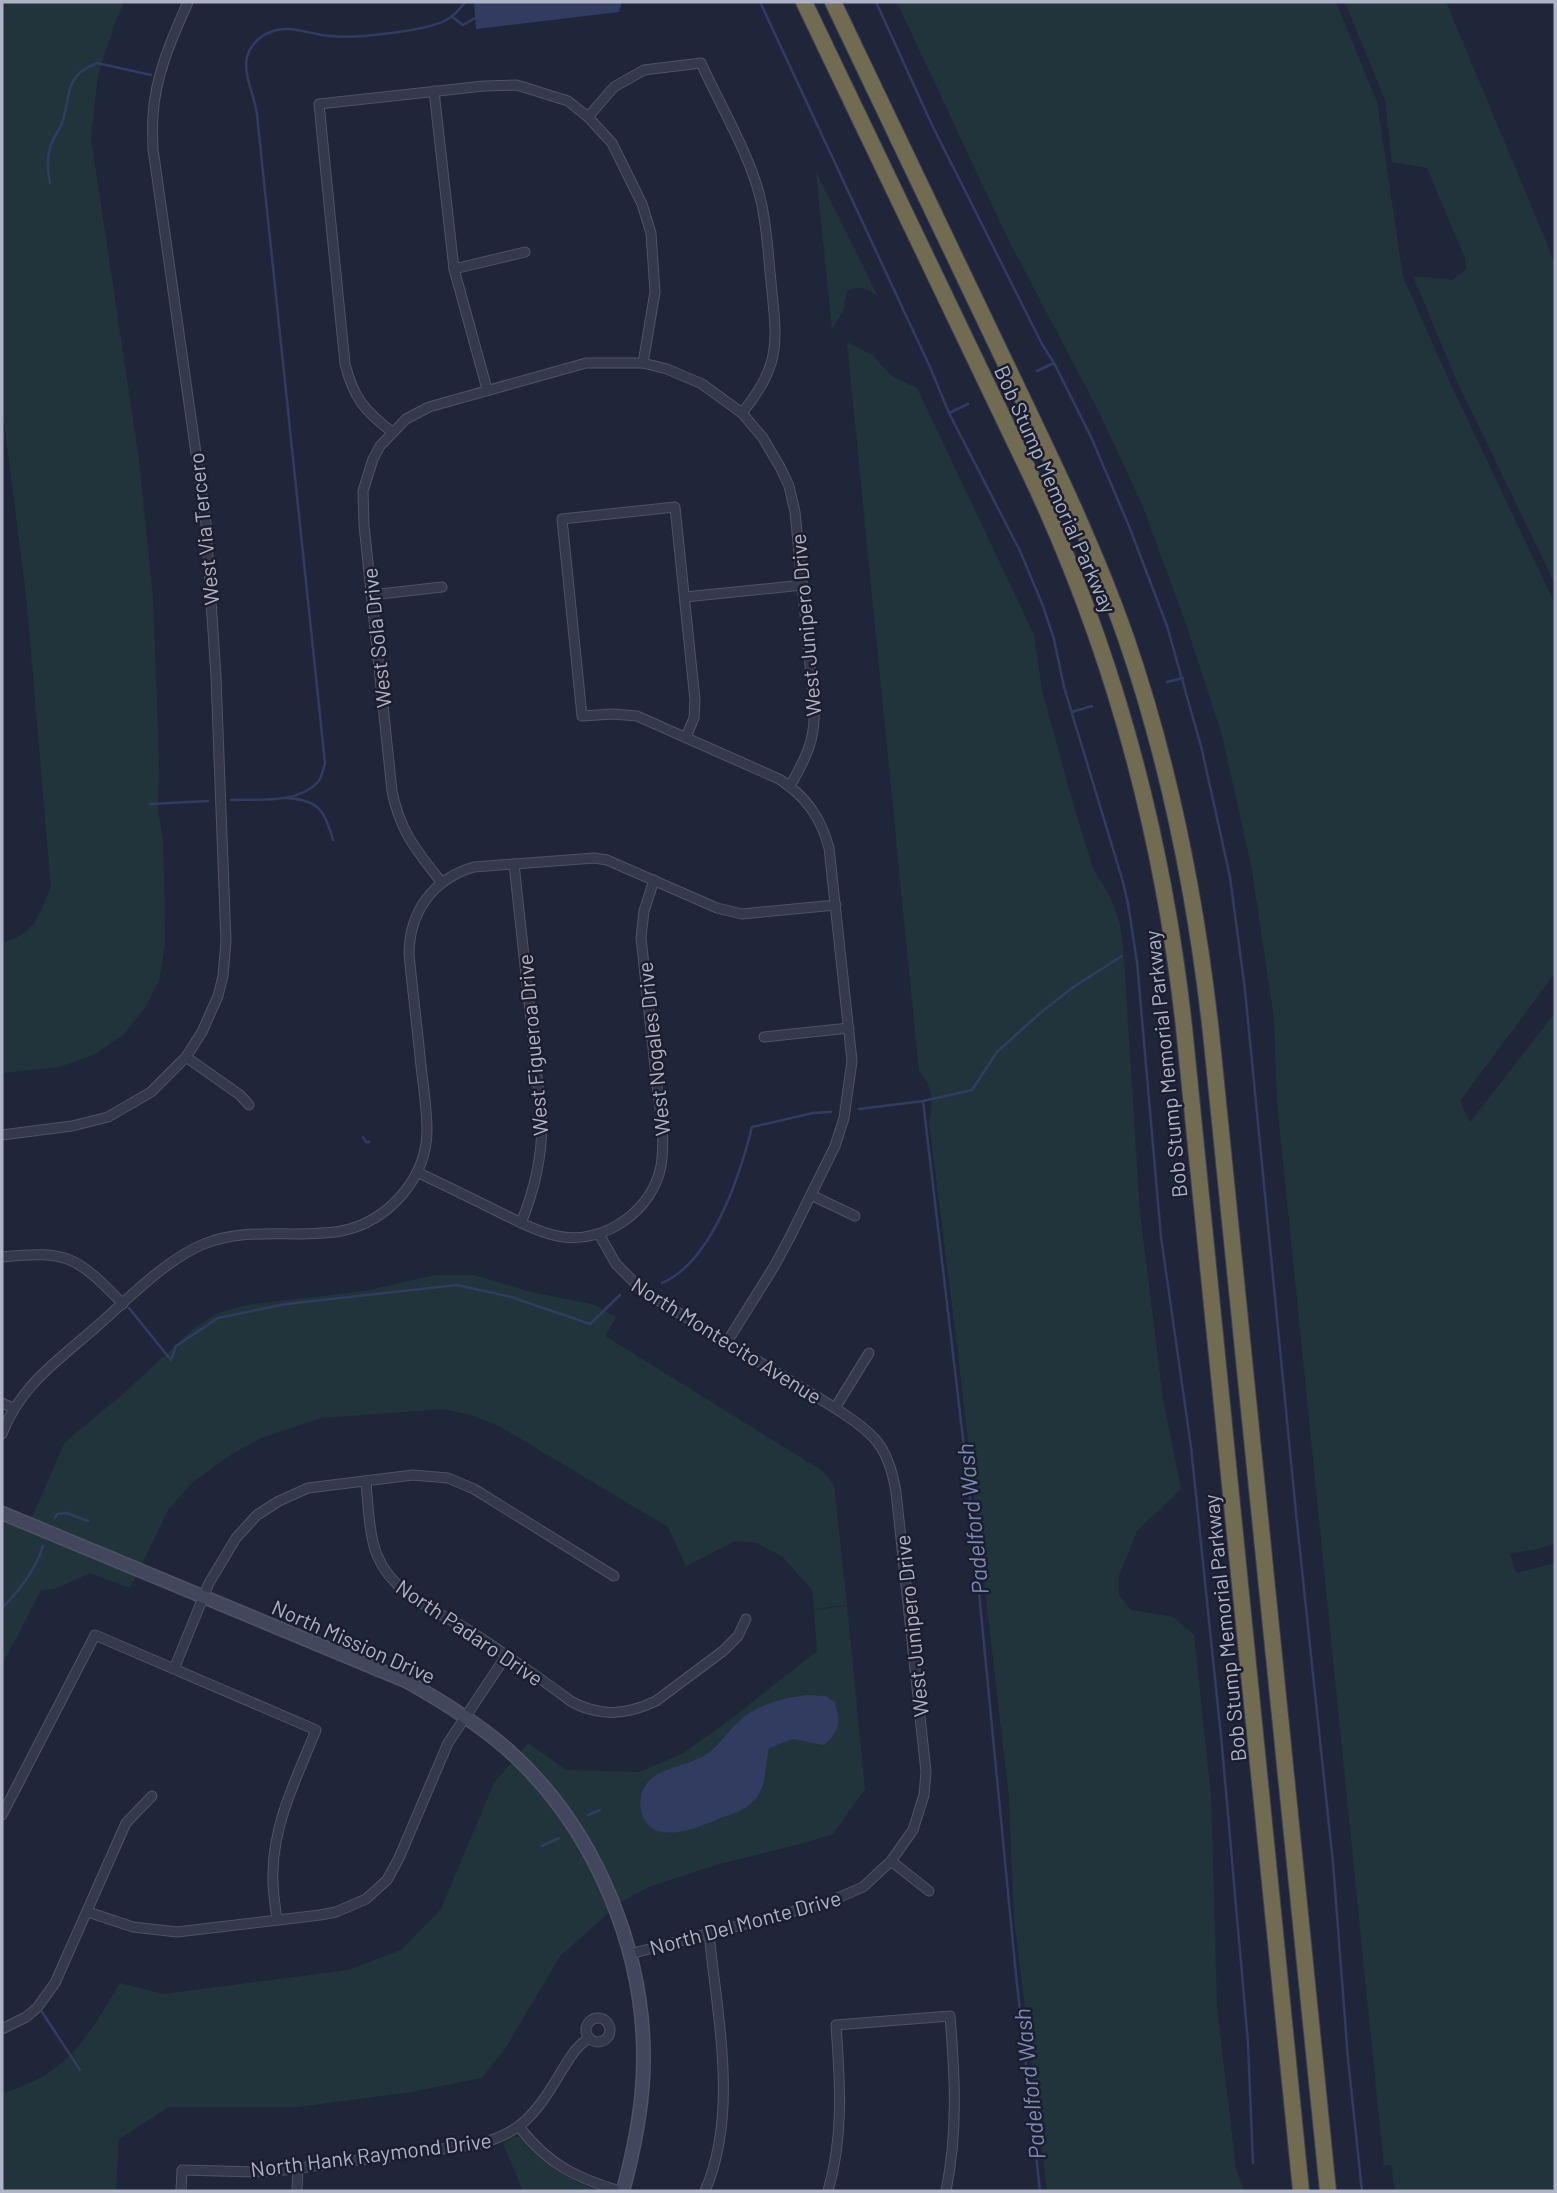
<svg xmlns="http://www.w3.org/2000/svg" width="1557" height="2193" font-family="Barlow,sans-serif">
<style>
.green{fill:#22343b}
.water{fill:#323b60}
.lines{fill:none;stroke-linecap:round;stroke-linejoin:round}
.stream{stroke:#323b60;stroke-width:2.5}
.street-casing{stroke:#4f5365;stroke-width:11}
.secondary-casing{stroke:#4f5365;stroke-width:15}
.highway-casing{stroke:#3c4052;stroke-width:18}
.street{stroke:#34394b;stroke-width:9}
.secondary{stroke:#42475e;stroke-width:12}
.highway{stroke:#716b51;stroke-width:16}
.labels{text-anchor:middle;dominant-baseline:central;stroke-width:5;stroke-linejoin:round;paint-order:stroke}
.street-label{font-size:21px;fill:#afb3c7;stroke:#1a1e2f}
.water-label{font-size:23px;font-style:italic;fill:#7d8ab5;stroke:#1a1e2f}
</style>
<rect width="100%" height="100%" fill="#20263a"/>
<g class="green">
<path d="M2,2H124L115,23L98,75L91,138L139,460L153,599L159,763L158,811L163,841L164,874L165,946L159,980L145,1008L123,1035L93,1055L59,1067L2,1073V943C36,933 38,917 51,887L26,594L2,406Z"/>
<path d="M897,2H1336L1377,102L1403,277L1451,385L1555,604V973L1460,1101L1470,1122L1555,1013V1543L1535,1550L1510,1553L1516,1573L1555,1563V2191H1395L1391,2165L1384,2166L1277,1101L1274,1017L1251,865L1222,735L1185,621L1142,504L1099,412L1006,235Z"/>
<path d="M1345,2H1446L1555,263V584L1456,379L1413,276L1453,280L1466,269L1465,258L1427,168L1392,162L1385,100Z"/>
<path d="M816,172L877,295C865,288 860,285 847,291L843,311L832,329Z"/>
<path d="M847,342L872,355L893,377L917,388L1034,635L1042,690L1075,811L1093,868L1110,897L1119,920L1123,945L1140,1214L1163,1399L1181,1489L1137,1531L1119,1575V1595L1131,1610L1173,1617L1194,1635L1211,1796L1217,2007L1236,2169L1244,2191H1047L1014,1917L1009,1798L957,1345L929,1122C934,1103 933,1086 919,1071Z"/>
<path d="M435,1275H474L527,1291L595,1305L616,1317L605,1336L821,1470L834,1485L847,1605L814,1609L812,1590L783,1557L757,1543L735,1541L686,1566L668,1527L501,1427L471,1415L444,1409L321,1418L261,1438L235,1452L193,1482L168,1510L130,1588L90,1573L54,1589L41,1590L2,1665V1520L26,1531L65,1442L123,1394L193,1329L216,1314L246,1305L365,1291Z"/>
<path d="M847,1606L865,1789L833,1834L804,1843L719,1864L649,1887L622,1901L560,1956L503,2052L481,2078L412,2092L297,2107H169L119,2139L116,2191H2V2093C69,2074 86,2039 120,1983L163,1994L349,1970L401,1950L441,1909L494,1783L528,1743L566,1770L639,1772L682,1754L727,1722L817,1651L814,1610Z"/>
<path d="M515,2137H520C542,2163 568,2181 600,2191H523L503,2143Z"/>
</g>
<g class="water">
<path d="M474,2H622L619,12L476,29Z"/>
<path d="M806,1695L826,1696L835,1703C841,1722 840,1731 824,1745L793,1739L769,1748C765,1763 767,1781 759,1794C749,1810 734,1813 718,1819C695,1829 649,1848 641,1810C639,1799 642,1788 650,1780C664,1766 691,1766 708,1753C720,1745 727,1732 738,1722C757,1704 781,1699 806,1695Z"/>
</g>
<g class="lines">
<g class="stream">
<path d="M760,2L930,367L949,413L1020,551L1043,606L1054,639L1064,687L1123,882L1128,904L1137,962L1161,1237L1191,1447L1222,1746L1248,2043L1253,2163"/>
<path d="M876,2L932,125L1042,344L1054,363L1091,437L1129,526L1167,626L1202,750L1230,877L1245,990L1297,1523L1333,1863L1348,2059L1362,2191"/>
<path d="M452,17L463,25L477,17"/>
<path d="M50,183C47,169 47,153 53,140C56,133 61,128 63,120C71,93 64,76 97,63L151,75"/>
<path d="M1037,371L1054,363"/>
<path d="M949,413L968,404"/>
<path d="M1167,682L1183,678"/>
<path d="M1072,712L1092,706"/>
<path d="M287,798C319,800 325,811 333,840"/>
<path d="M231,800C257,799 297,804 317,783C322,778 323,770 325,763L257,115C255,96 243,76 247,57C251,43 263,33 277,30C294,26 313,35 330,36C353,39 427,31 446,20C454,16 460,9 465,2"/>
<path d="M150,804L208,801"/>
<path d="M923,1101L969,1489L1016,1975L1040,2191"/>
<path d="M859,1109L923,1101L972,1090L997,1052L1039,1014L1072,988L1122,956"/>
<path d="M363,1137L366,1142H369"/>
<path d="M662,1283C712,1262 740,1175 752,1127L813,1113L831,1112"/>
<path d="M129,1308L171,1360"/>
<path d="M171,1360L176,1346L218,1318L286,1304L457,1285L511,1297L590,1324L620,1295"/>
<path d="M55,1518L57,1514L66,1513L88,1521"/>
<path d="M2,1607L5,1605C22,1587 35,1570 43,1546"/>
<path d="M588,1815L600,1810"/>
<path d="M542,1846L559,1838"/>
<path d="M42,2012L80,2070"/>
</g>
<g class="street-casing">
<g id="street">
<path d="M434,91L454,269L487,389"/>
<path d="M588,117L614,87L644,70L701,63C720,105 749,153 760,197C767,224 768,254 771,282C777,342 782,364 742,413"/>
<path d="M454,269L525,252"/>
<path d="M392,432C365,411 354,399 345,364L319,104L484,86L517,85L568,101L588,117L612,143L642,204L651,233L655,292L643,363"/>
<path d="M371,595L442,587"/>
<path d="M685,597L803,585"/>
<path d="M686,737L694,718L695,700L675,507L562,519L582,716L613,714L637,716L779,779C806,796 821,818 829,848L852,1061L844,1118L835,1146L790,1237L775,1265L727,1342"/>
<path d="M514,864L542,1122C542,1158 535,1189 521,1223"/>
<path d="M442,883C417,851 400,832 392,791L364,525L363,491L373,459L380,446L406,419L429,407L586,363H643L667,369L702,384L742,413L763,438L780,467L789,486L795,512L814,706C816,739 806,758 790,786"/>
<path d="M764,1037L849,1028"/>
<path d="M186,1057L240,1095L249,1105"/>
<path d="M2,1135L72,1126L108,1117L151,1092L186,1057L202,1032L218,996L223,976L226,941L221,810L216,677L206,524L153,149C153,138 152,127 153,116C155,76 172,38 188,2"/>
<path d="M417,1172C446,1186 475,1200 503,1214C522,1223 542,1234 563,1237C607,1243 653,1209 661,1166C666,1136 659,1105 656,1076C651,1030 646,984 641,938L644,911L654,880"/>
<path d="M811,1195L855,1216"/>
<path d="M599,1234L616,1264L643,1291L835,1408C874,1434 888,1444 896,1492L926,1772L924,1795L913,1830L891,1861L863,1887L826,1903L630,1954"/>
<path d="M2,1257C69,1250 77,1257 123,1304"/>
<path d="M2,1403L13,1408"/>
<path d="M835,1408L869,1353"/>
<path d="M2,1434C20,1386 57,1361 95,1328C126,1301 166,1259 204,1244C247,1226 296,1239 341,1231C388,1222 427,1178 427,1130C427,1105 422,1080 420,1056C416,1022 413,989 409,955C409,913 432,879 474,867L594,858L607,860L717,908L742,914L836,905"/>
<path d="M366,1482C368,1504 369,1535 377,1555C394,1597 441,1612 475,1634C508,1656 540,1678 572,1702C601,1717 626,1715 656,1701L723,1651L738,1636L746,1619"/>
<path d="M174,1669L209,1583L236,1538L257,1515L279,1501L308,1488L413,1475L448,1478L474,1489L614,1576"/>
<path d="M2,1815L95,1635L316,1730C298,1775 274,1821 273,1871C272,1887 275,1904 277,1920"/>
<path d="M891,1861L929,1891"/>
<path d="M88,1912L133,1927L177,1932L320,1915L336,1912L366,1899L387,1880L399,1858L448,1743L506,1656"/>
<circle cx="598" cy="2030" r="12"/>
<path d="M2,2029L26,2017L37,2008L55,1983L126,1823L152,1796"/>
<path d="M520,2128C548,2164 576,2178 620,2191"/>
<path d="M181,2191L182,2170L256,2172L284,2170L472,2145C521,2136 537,2112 561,2072C570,2058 575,2047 589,2038"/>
<path d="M297,2191L298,2168"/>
<path d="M705,2191C739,2112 717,2017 709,1933"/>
<path d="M828,2191C844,2136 840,2082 836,2025L950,2016C955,2077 958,2131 946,2191"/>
</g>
</g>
<g class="secondary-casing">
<path id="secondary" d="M2,1513L406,1681C442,1701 476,1722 507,1749C597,1829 649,1957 643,2077C641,2116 633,2154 623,2191"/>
</g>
<g class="highway-casing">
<g id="highway">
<path d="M804,2L1033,480C1114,653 1163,837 1184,1027L1301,2191"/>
<path d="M833,2C889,121 947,239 1003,358C1047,450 1092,541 1126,638C1170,766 1196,898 1211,1033L1328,2191"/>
</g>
</g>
<use href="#street" class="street"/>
<use href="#secondary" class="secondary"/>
<use href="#highway" class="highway"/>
</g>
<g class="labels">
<g class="street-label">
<text transform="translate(1056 489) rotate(66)">Bob Stump Memorial Parkway</text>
<text transform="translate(203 529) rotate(-96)">West Via Tercero</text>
<text transform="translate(805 625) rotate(-95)">West Junipero Drive</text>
<text transform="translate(376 638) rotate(-96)">West Sola Drive</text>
<text transform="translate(532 1045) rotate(-95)">West Figueroa Drive</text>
<text transform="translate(653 1049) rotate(-96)">West Nogales Drive</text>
<text transform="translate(1165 1064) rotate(-96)">Bob Stump Memorial Parkway</text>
<text transform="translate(727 1340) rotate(32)">North Montecito Avenue</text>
<text transform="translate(911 1626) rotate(-96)">West Junipero Drive</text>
<text transform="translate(1224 1628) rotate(-96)">Bob Stump Memorial Parkway</text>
<text transform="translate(470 1632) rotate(34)">North Padaro Drive</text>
<text transform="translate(354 1641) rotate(24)">North Mission Drive</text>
<text transform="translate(745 1922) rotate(-15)">North Del Monte Drive</text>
<text transform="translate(371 2154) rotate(-7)">North Hank Raymond Drive</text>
</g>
<g class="water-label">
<text transform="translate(972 1519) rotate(-96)">Padelford Wash</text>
<text transform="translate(1029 2084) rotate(-96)">Padelford Wash</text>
</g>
</g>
<rect width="1557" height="2193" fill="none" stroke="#afb3c7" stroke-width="7"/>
</svg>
